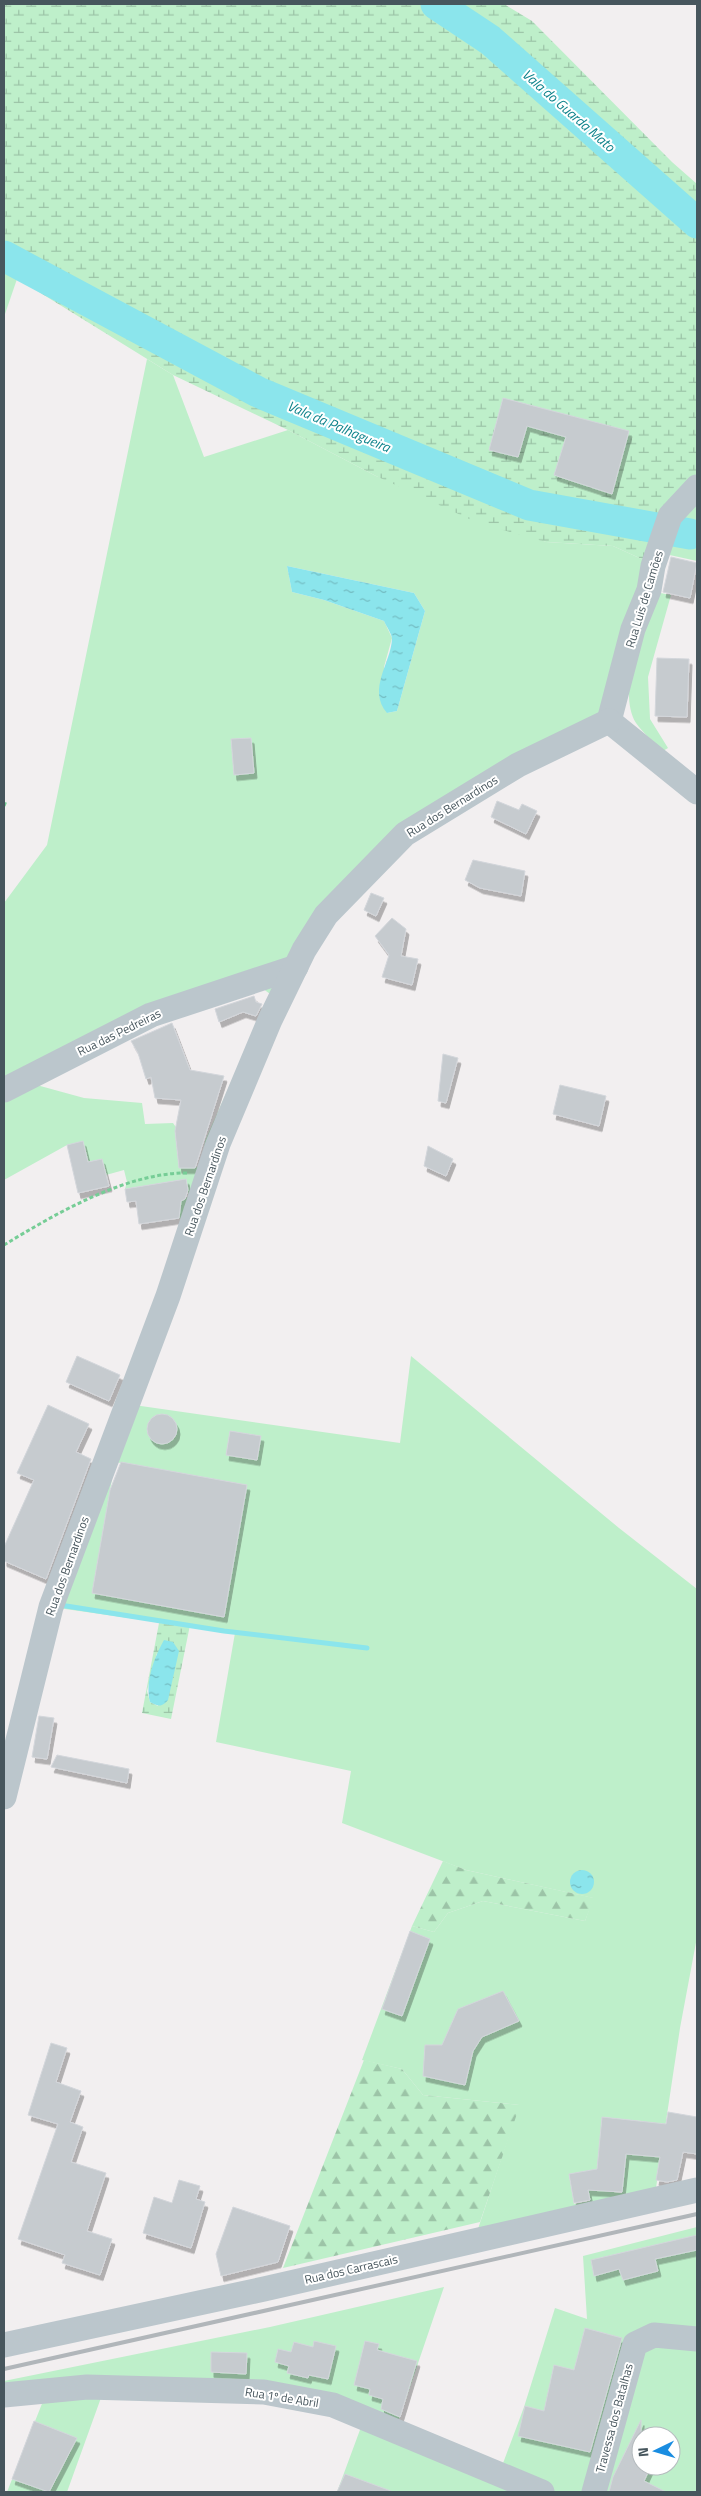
<svg xmlns="http://www.w3.org/2000/svg" width="701" height="2496" font-family="'Titillium Web',sans-serif">
<style>
.grass{fill:#beefca;fill-rule:evenodd}
.forest{fill:url(#forest-firs)}
.wetland{fill:url(#wetland-marsh);fill-rule:evenodd}
.water{fill:url(#water-ripples)}
.lines{fill:none;stroke-linecap:round;stroke-linejoin:round}
.stream{stroke:#8be5ec;stroke-width:5}
.river{stroke:#8be5ec;stroke-width:31}
.building{fill:#c6cbcf;stroke:#d3d6db;filter:url(#shadow)}
.path{stroke:#76cd96;stroke-width:3;stroke-dasharray:4 2.5;stroke-linecap:butt}
.minor{stroke:#bbc6cc;stroke-width:25}
.rail{stroke:#b1b6ba;stroke-width:4}
.labels{text-anchor:middle;dominant-baseline:central;stroke-width:4;stroke-linejoin:round;paint-order:stroke}
.street-label{font-size:12px;fill:#47565d;stroke:#fff}
.water-label{font-size:14px;font-style:italic;fill:#0e838b;stroke:#fff}
</style>
<defs>
<pattern id="forest-firs" width="22" height="20" patternUnits="userSpaceOnUse" patternTransform="scale(1.25)"><rect width="22" height="20" fill="#beefca"/><path d="M5 1l3.5 6h-7zM16 11l3.5 6h-7z" fill="#9cc4a7"/></pattern>
<pattern id="wetland-marsh" width="20" height="14" patternUnits="userSpaceOnUse" patternTransform="scale(1.25)"><rect width="20" height="14" fill="#beefca"/><path d="M1 5h8M5 5V1M11 12h8M15 12V8" fill="none" stroke="#9cc4a7"/></pattern>
<pattern id="water-ripples" width="26" height="14" patternUnits="userSpaceOnUse" patternTransform="scale(1.25)"><rect width="26" height="14" fill="#8be5ec"/><path d="M2 4q2-2 4 0t4 0M15 11q2-2 4 0t4 0" fill="none" stroke="#73bcc2"/></pattern>
<filter id="shadow"><feDropShadow dx="3" dy="5.5" stdDeviation="0" flood-color="#0004"/></filter>
</defs>
<rect width="100%" height="100%" fill="#f2eff0"/>
<g class="grass">
<path d="M4,273L17,279L4,317Z"/>
<path d="M147,359L173,375L204,457L288,430L376,476L546,542L613,546L646,561L602,714L405,834L326,915L192,1224L179,1218L181,1201L189,1196L186,1179L125,1189L127,1182L124,1170L106,1175L102,1159L88,1162L83,1142L67,1145L4,1180V903L47,845ZM287,566L414,593L425,611L397,711L387,713L384,667L392,638L384,621L324,600L292,592ZM251,738L254,773L234,775L231,740ZM262,988L270,994L205,1141L202,1167L179,1168L175,1132L180,1133L173,1123L145,1124L142,1103L84,1098L33,1084L170,1019Z"/>
<path d="M697,487V527L669,520Z"/>
<path d="M668,541L697,547V561L665,554Z"/>
<path d="M655,592L671,595L648,677L650,719L668,748L663,751C655,743 643,733 636,723C616,689 645,627 655,592Z"/>
<path d="M411,1356L619,1528L697,1589V1937L680,2028L656,2188L476,2235L519,2105L423,2095L402,2069L362,2060L412,1926L434,1932L448,1913L483,1901L585,1921L593,1898L466,1870L342,1823L351,1771L216,1742L235,1633L51,1607L127,1404L400,1443ZM230,1431L261,1436L257,1460L226,1455ZM115,1462L247,1485L223,1617L92,1593ZM602,2117L641,2121L637,2155L626,2154L622,2193L604,2191L605,2176L597,2173ZM585,2172L590,2201L574,2204L569,2175Z"/>
<path d="M697,2227V2492H337L364,2419L333,2405L102,2395L67,2492H7L47,2391L4,2395V2381L270,2327L444,2287L398,2422L499,2474L524,2407L555,2308L587,2319L583,2256ZM641,2436H671V2466H641Z"/>
</g>
<g class="forest">
<path d="M443,1861L466,1870L594,1898L585,1921L483,1901L448,1913L434,1932L412,1926Z"/>
<path d="M364,2060L402,2069L423,2095L520,2105L480,2222L283,2268Z"/>
</g>
<g class="wetland">
<path d="M4,4H504L532,21L672,162L697,184V475L646,561L613,546L546,542L478,523L376,476L288,430L173,375L18,279L4,273Z"/>
<path d="M669,520L697,528V547L670,541Z"/>
<path d="M159,1623L190,1625L171,1719L142,1713ZM157,1653L158,1706L150,1702L147,1691Z"/>
</g>
<g class="water">
<path d="M287,566L414,593L425,611L397,711L387,713C367,689 391,663 392,639C392,634 386,626 384,621L324,600L292,592Z"/>
<path d="M164,1640L173,1642L179,1651L168,1700C161,1708 158,1706 150,1702C145,1682 154,1658 164,1640Z"/>
<circle cx="582" cy="1882" r="12"/>
</g>
<g class="lines">
<g class="stream">
<path d="M690,534L697,535"/>
<path d="M60,1605L224,1631L367,1648"/>
</g>
<g class="river">
<path d="M436,4L490,40L697,223"/>
<path d="M4,256L258,392L529,505L690,534"/>
</g>
</g>
<g class="building">
<path d="M503,398L629,431L612,494L554,475L566,437L527,426L518,457L489,450Z"/>
<path d="M671,557L697,563L690,598L663,592Z"/>
<path d="M657,658L689,659L687,717L655,716Z"/>
<path d="M251,738L254,773L234,775L231,739Z"/>
<path d="M497,801L519,810L522,804L537,811L526,834L491,817Z"/>
<path d="M473,860L525,871L521,896L480,888L465,880Z"/>
<path d="M371,893L384,898L376,916L364,910Z"/>
<path d="M392,918L406,929L401,956L418,959L412,985L382,977L389,955L375,936Z"/>
<path d="M254,996L256,1002L262,1004L256,1016L243,1012L219,1022L215,1009Z"/>
<path d="M172,1023L190,1070L224,1076L195,1168H179L175,1131L181,1100L155,1098L151,1077L146,1079L138,1053L131,1041Z"/>
<path d="M443,1054L458,1058L446,1103L438,1101Z"/>
<path d="M560,1085L606,1096L599,1126L553,1114Z"/>
<path d="M83,1141L88,1162L102,1159L109,1186L78,1193L67,1145Z"/>
<path d="M428,1146L453,1159L446,1176L424,1166Z"/>
<path d="M186,1179L188,1190L185,1199L181,1201L179,1218L139,1224L136,1201L127,1202L125,1189Z"/>
<path d="M77,1356L120,1375L109,1401L66,1382Z"/>
<path d="M48,1405L89,1424L76,1452L91,1459L46,1579L4,1561V1547L34,1480L17,1473Z"/>
<circle cx="162" cy="1429" r="15"/>
<path d="M230,1431L261,1436L257,1460L226,1455Z"/>
<path d="M121,1462L247,1485L224,1617L92,1593L110,1490Z"/>
<path d="M39,1716L54,1718L47,1759L32,1757Z"/>
<path d="M57,1755L129,1769L127,1783L51,1767Z"/>
<path d="M410,1931L430,1939L402,2016L382,2009Z"/>
<path d="M503,1991L519,2021L482,2037L473,2051L465,2085L423,2076L425,2045H442L458,2009Z"/>
<path d="M51,2043L67,2048L56,2082L81,2091L70,2122L83,2127L71,2162L106,2173L87,2231L112,2239L100,2275L62,2263L65,2255L18,2239L58,2124L28,2115Z"/>
<path d="M668,2112L697,2117V2154L683,2152L677,2180L667,2182L656,2180L660,2157L626,2154L622,2192L588,2190L590,2200L574,2203L569,2174L597,2169L602,2117L666,2124Z"/>
<path d="M179,2180L200,2186L196,2199L205,2202L191,2248L143,2233L154,2197L172,2203Z"/>
<path d="M233,2207L290,2226L278,2262L221,2276L216,2254Z"/>
<path d="M697,2235V2250L655,2259L658,2271L623,2280L619,2269L594,2276L591,2260Z"/>
<path d="M585,2328L622,2338L590,2452L518,2436L525,2406L544,2411L554,2365L574,2370Z"/>
<path d="M314,2341L336,2346L328,2379L309,2375L308,2378L287,2373L289,2366L275,2362L278,2349L291,2352L294,2342L313,2347Z"/>
<path d="M365,2341L379,2344L377,2350L417,2361L400,2417L381,2409L383,2399L369,2395L370,2389L354,2385Z"/>
<path d="M211,2352L247,2353L246,2374L211,2372Z"/>
<path d="M641,2420V2466H651L644,2481L666,2492H609L613,2477Z"/>
<path d="M34,2421L77,2438L49,2492L12,2479Z"/>
<path d="M345,2474L391,2491V2492H337Z"/>
</g>
<g class="lines">
<g class="path">
<path d="M4,806L6,801"/>
<path d="M4,1245C55,1214 127,1172 188,1173"/>
</g>
<g class="minor">
<path d="M609,721L633,629L649,590L653,566L670,516L697,487"/>
<path d="M609,721L697,792"/>
<path d="M4,1090L151,1015L296,967"/>
<path d="M4,1797L51,1607L168,1296L218,1144L270,1020L304,950L326,915L405,834L518,765L609,721"/>
<path d="M4,2345L264,2289L697,2190"/>
<path d="M4,2395L87,2387L264,2392L333,2405L542,2492"/>
<path d="M594,2492L635,2344L654,2335L697,2339"/>
</g>
<path class="rail" d="M4,2369L697,2214"/>
</g>
<g class="labels">
<g class="street-label">
<text transform="translate(644 599) rotate(-73)">Rua Luis de Camões</text>
<text transform="translate(452 806) rotate(-32)">Rua dos Bernardinos</text>
<text transform="translate(119 1032) rotate(-26)">Rua das Pedreiras</text>
<text transform="translate(205 1186) rotate(-71)">Rua dos Bernardinos</text>
<text transform="translate(67 1566) rotate(-70)">Rua dos Bernardinos</text>
<text transform="translate(351 2269) rotate(-13)">Rua dos Carrascais</text>
<text transform="translate(282 2397) rotate(9)">Rua 1º de Abril</text>
<text transform="translate(614 2418) rotate(-75)">Travessa dos Batalhas</text>
</g>
<g class="water-label">
<text transform="translate(569 110) rotate(41)">Vala do Guarda Mato</text>
<text transform="translate(339 426) rotate(23)">Vala da Palhagueira</text>
</g>
</g>
<rect width="701" height="2496" fill="none" stroke="#47565d" stroke-width="10"/>
<g transform="translate(656 2451) rotate(265)"><circle r="24" fill="#ffffff" stroke="#b5bbbe"/>
<path d="M0-4L9 19L0 12L-9 19Z" fill="#1a8de1"/>
<text y="-8" font-size="14" font-weight="bold" text-anchor="middle" fill="#47565d">N</text>
</g>
</svg>
